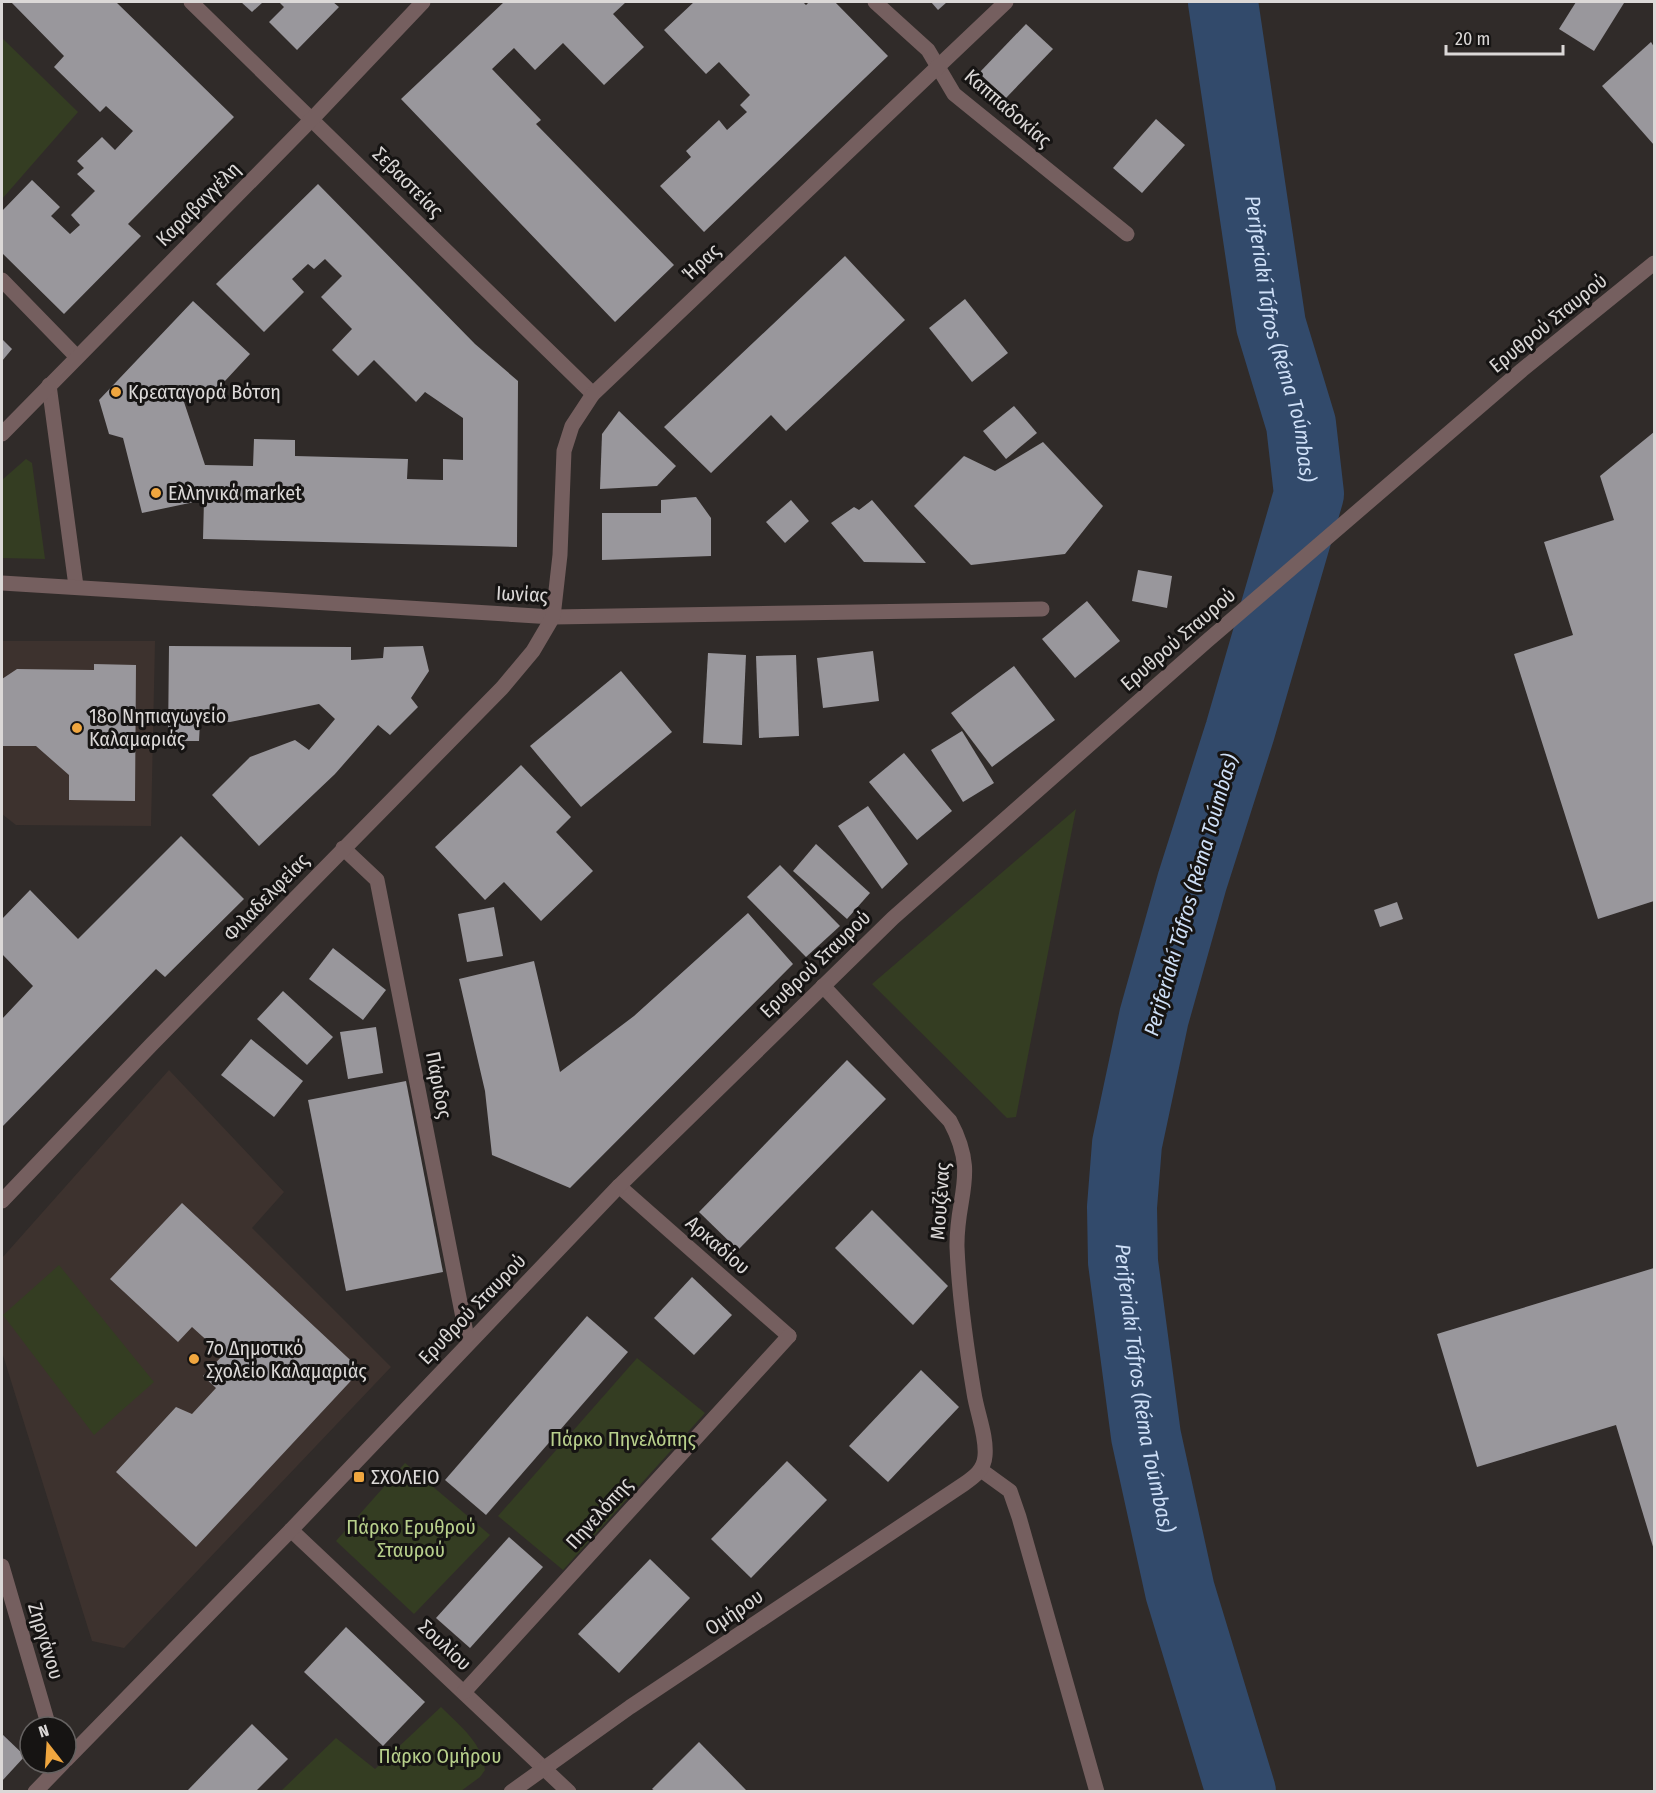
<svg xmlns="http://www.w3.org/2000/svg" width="1656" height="1793" font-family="'Fira Sans Condensed',sans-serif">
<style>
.built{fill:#3d322e}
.green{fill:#343d22}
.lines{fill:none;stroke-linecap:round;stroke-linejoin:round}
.river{stroke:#324a6b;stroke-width:70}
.building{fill:#99979c}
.service{stroke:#755f5f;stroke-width:15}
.pedestrian{stroke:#755f5f;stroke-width:15}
.minor{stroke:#755f5f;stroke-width:15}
.tertiary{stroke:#755f5f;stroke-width:15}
.poi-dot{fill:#f0a63f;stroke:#161413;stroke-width:2}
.labels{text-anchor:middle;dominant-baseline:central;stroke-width:6;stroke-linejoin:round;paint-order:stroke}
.street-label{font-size:20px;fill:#dbd8d7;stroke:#161413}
.poi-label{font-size:20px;fill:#dbd8d7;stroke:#161413;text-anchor:start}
.park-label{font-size:20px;fill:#b8d08c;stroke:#161413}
.water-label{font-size:21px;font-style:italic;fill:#cedff7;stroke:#161413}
</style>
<rect width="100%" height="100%" fill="#302b29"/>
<g class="built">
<path d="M2,641H155L151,826L16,825L2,814Z"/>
<path d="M169,1070L284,1192L252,1228L391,1367L124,1648L92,1641L2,1352V1258Z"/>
</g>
<g class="green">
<path d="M2,38L78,112L2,199Z"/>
<path d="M26,459L32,463L45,559L2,558V480Z"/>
<path d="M1076,809L1016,1117L1007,1118L872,984Z"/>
<path d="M59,1265L154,1382L94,1435L3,1315Z"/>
<path d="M637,1358L705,1413L563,1570L498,1516Z"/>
<path d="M405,1463L490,1535L414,1614L336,1541Z"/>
<path d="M441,1707C460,1726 482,1742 485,1770L480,1777L461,1791H281L336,1738L375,1769Z"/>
</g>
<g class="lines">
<path class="river" id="s1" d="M1223,2L1271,325L1301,424L1309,494L1240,731L1192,882L1154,1017L1127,1144L1122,1207L1123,1262L1146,1436L1180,1591L1241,1792"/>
</g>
<g class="building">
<path d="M11,2H116L234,117L128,224L141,236L64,314L2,253V211L32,180L60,207L51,216L70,234L80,225L71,215L95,191L77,174L84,168L77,161L102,137L115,150L133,131L106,106L100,112L54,67L64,56Z"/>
<path d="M241,2H263L252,12Z"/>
<path d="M279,2H333L339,7L297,50L269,22L284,7Z"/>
<path d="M504,2H626L613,14L644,47L604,85L563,43L535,70L514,48L492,69L541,120L536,124L674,265L615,322L401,99Z"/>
<path d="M694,2H803L806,5L809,2H835L888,56L704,232L660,186L691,157L686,151L719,120L727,130L747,112L740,105L750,95L719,62L706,74L664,30Z"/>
<path d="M931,2H947L938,10Z"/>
<path d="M1576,2L1624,3L1594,51L1559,29Z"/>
<path d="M1026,24L1053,49L1006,98L979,73Z"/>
<path d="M1651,42L1654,47V145L1602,86Z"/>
<path d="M1156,119L1185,145L1142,193L1113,168Z"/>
<path d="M318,184L475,344L518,381L517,547L203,539L204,500L142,513L123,438L109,434L99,400L193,301L250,354L211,396L199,385L184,402L205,465L253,466L254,439L295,440V456L408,459L407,479L443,480V459L463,460V418L425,392L416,402L374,360L358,376L332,350L352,329L321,297L342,276L325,259L314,269L308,264L292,279L304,292L264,332L216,284Z"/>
<path d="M845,256L905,320L786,431L771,415L711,473L664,427Z"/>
<path d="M965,299L1008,353L972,382L929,328Z"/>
<path d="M2,339L12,349L2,361Z"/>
<path d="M1014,406L1037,433L1006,459L983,431Z"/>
<path d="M619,411L676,466L657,486L600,489L602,434Z"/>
<path d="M1654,432V901L1598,919L1514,654L1573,635L1544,542L1614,520L1600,476Z"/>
<path d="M1043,442L1103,506L1065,554L971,565L914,506L964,456L995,471Z"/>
<path d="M696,497L711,518V556L602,560V513H661V500Z"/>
<path d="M791,500L809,521L785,543L766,522Z"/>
<path d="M872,500L926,563L864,562L831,523L854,507L859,510Z"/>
<path d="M1138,570L1172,576L1167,608L1132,601Z"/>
<path d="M1087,601L1120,641L1075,678L1042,639Z"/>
<path d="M169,646L351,647V660L383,658L384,647L423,646L429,671L411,698L418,707L390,735L378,725L335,774L259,846L212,795L250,757L295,740L309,750L335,719L319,704L230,722H200L199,741H168Z"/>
<path d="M873,651L879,701L823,708L817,658Z"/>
<path d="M708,653L746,655L742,745L703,743Z"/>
<path d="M796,655L799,736L759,738L756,656Z"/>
<path d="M94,664L136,665L135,801L69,800V775L36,746H2V679L17,669L94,670Z"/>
<path d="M1014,666L1055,720L992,767L951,713Z"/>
<path d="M621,671L672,732L581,807L530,746Z"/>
<path d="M962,731L994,783L963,802L931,750Z"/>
<path d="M904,753L952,811L917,840L869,782Z"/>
<path d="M521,765L571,817L556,832L593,871L541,921L504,882L485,900L435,847Z"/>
<path d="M868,806L908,864L882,889L838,826Z"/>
<path d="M181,836L244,899L165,977L156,969L2,1127V1019L33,986L2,954V919L30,890L78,939Z"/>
<path d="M816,844L870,893L847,919L793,871Z"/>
<path d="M780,865L840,926L806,957L747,897Z"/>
<path d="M1397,902L1403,919L1380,927L1374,910Z"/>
<path d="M494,907L503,956L467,962L458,914Z"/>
<path d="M748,913L793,964L570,1188L492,1155L485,1091L459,979L534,961L560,1072L634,1016Z"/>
<path d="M333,948L386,990L363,1020L309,979Z"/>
<path d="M283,991L333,1037L307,1065L257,1019Z"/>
<path d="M376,1027L383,1073L348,1079L340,1032Z"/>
<path d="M251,1039L303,1081L274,1117L221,1075Z"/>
<path d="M847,1060L886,1099L738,1250L699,1212Z"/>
<path d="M406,1081L443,1272L346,1291L308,1100Z"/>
<path d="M182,1203L361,1370L196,1547L116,1472L176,1407L192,1414L216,1388L203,1376L223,1355L192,1327L178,1342L110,1279Z"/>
<path d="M872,1210L948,1286L913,1325L835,1248Z"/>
<path d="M1654,1268V1550L1616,1425L1477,1467L1437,1334Z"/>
<path d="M692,1277L732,1315L694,1355L654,1318Z"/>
<path d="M587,1316L628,1352L486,1515L445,1480Z"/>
<path d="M921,1370L959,1407L888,1482L849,1446Z"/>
<path d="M787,1461L827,1500L751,1578L711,1539Z"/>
<path d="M509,1537L543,1567L470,1648L436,1618Z"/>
<path d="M650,1559L690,1598L619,1673L578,1634Z"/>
<path d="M346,1627L425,1702L383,1746L304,1672Z"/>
<path d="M252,1724L288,1759L256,1791H187Z"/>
<path d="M2,1734L25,1756L2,1781Z"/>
<path d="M699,1742L746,1790L744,1791H655L652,1789Z"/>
</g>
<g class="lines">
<g class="service">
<path d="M619,1186L789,1336"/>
<path d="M981,1470L1010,1491L1019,1517L1097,1792"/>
</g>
<path class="pedestrian" d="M2,280L76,356"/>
<g class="minor">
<path d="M191,2L593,394"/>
<path d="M875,2L928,50L954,94L1127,234"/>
<path d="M49,385L76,586"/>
<path d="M2,434L313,118L423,2"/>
<path d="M2,583L553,617L1042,609"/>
<path d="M343,848L377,880L468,1343"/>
<path d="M2,1201L152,1044L502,688L533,651L553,617L560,555L564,451L572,426L593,394L1006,2"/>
<path d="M291,1530L569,1792"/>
<path d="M464,1692L789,1336"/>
<path d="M511,1792L630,1707L964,1484C974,1477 984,1470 985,1456C987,1436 977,1413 974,1393C966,1345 959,1296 957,1247C956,1195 979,1175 950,1121L823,986"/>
</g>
<g class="tertiary">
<path d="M2,1566L49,1727"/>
<path d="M66,1760L291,1530L619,1186L893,918L1207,641L1522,370L1654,263"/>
<path d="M35,1792L63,1763"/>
</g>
</g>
<g class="poi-dot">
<circle cx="116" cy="392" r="6"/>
<circle cx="156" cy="493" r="6"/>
<circle cx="77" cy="728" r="6"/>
<circle cx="194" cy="1359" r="6"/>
<rect x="353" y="1471" width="12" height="12" rx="3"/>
</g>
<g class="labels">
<g class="street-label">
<text transform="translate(1008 108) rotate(41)">Καππαδοκίας</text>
<text transform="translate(408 182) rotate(45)">Σεβαστείας</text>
<text transform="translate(198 204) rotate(-45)">Καραβαγγέλη</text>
<text transform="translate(701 262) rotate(-43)">Ήρας</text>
<text transform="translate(1548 323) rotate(-39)">Ερυθρού Σταυρού</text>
<text transform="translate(522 594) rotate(3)">Ιωνίας</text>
<text transform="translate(1178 639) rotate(-41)">Ερυθρού Σταυρού</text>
<text transform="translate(266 897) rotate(-46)">Φιλαδελφείας</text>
<text transform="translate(815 964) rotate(-44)">Ερυθρού Σταυρού</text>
<text transform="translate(439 1085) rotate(79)">Πάριδος</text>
<text transform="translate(940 1201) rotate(-86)">Μουζένας</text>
<text transform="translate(718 1245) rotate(41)">Αρκαδίου</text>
<text transform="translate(472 1309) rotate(-46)">Ερυθρού Σταυρού</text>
<text transform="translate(599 1513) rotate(-48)">Πηνελόπης</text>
<text transform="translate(734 1612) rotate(-34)">Ομήρου</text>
<text transform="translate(46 1641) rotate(73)">Ζηργάνου</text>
<text transform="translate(445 1645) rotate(43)">Σουλίου</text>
</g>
<g class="poi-label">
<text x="128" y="392">Κρεαταγορά Βότση</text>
<text x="168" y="493">Ελληνικά market</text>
<text x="89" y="716">18ο Νηπιαγωγείο<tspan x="89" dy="23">Καλαμαριάς</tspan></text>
<text x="206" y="1348">7o Δημοτικό<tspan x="206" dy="23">Σχολείο Καλαμαριάς</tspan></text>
<text x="371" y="1477">ΣΧΟΛΕΙΟ</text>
</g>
<g class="park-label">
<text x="623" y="1439">Πάρκο Πηνελόπης</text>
<text x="411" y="1527">Πάρκο Ερυθρού<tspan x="411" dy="23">Σταυρού</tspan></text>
<text x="440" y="1756">Πάρκο Ομήρου</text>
</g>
<g class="water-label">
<text stroke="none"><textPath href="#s1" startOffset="342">Periferiakí Táfros (Réma Toúmbas)</textPath></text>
<text transform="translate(1191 895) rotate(-74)">Periferiakí Táfros (Réma Toúmbas)</text>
<text stroke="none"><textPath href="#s1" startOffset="1422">Periferiakí Táfros (Réma Toúmbas)</textPath></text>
</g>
</g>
<rect width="1656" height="1793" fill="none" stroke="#dbd8d7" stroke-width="6"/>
<g transform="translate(48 1745) rotate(343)"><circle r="28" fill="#161413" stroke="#656261" stroke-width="1.5"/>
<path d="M0-4.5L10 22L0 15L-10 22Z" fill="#f0a63f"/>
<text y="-9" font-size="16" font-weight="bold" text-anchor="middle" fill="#dbd8d7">N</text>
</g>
<path d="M1446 45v9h117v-9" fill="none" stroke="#dbd8d7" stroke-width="3"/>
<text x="1455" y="45" font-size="18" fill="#dbd8d7" stroke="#161413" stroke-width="4.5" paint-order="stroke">20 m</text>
</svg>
